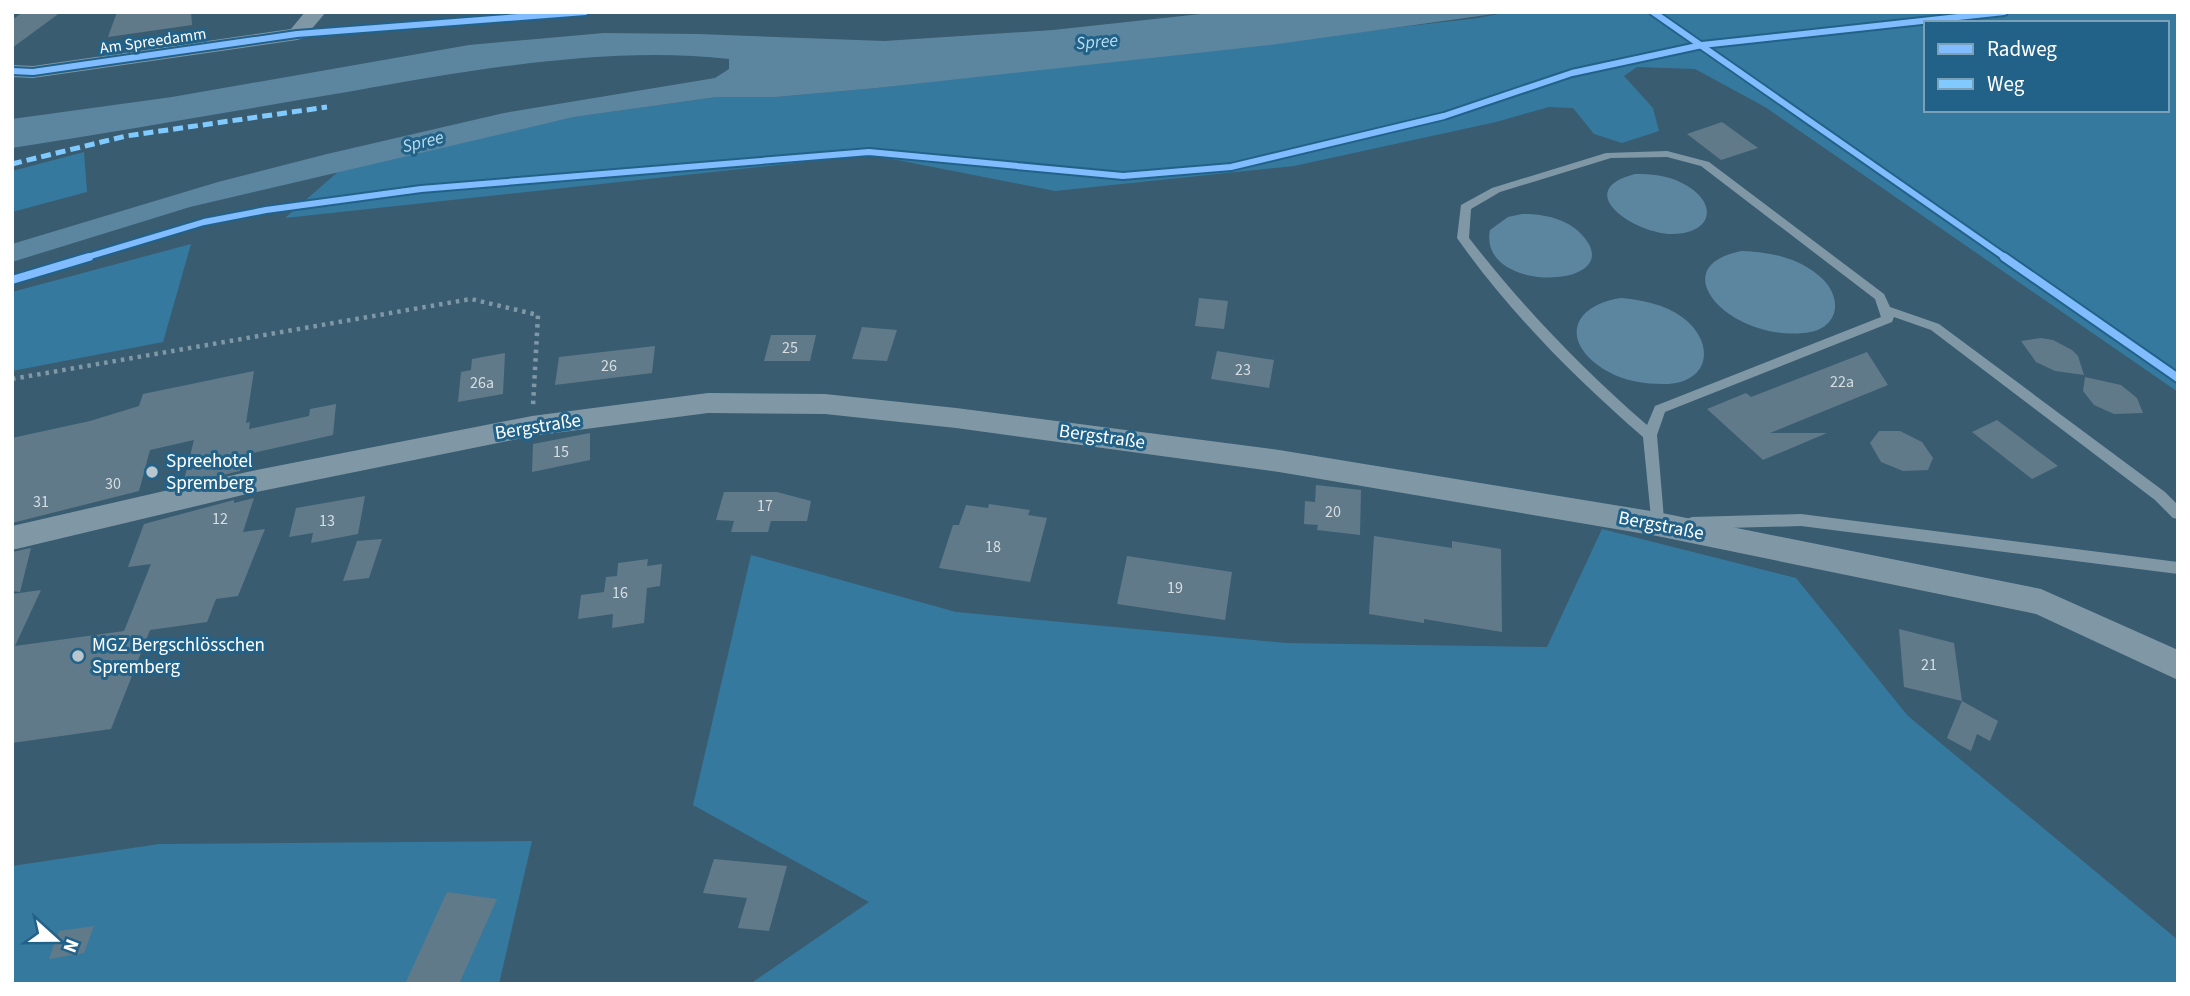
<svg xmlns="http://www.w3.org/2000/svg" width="2190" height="996" font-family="'Source Sans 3',sans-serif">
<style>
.green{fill:#36799e;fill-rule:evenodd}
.water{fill:#5c869f}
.building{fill:#607a8a}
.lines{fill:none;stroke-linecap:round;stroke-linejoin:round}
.path{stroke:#8098a6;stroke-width:4.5;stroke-dasharray:3.5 5;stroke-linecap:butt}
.lane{fill:#8098a6;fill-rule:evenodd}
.street{fill:#8098a6;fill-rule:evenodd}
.quiet{stroke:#80caff;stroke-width:5;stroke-dasharray:10 5;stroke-linecap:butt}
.cycleway-far1-casing{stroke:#226288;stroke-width:10}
.cycleway-casing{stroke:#226288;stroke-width:12}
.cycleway-far1{stroke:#80bcff;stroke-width:6}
.cycleway{stroke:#80bcff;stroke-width:8}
.poi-dot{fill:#bac6cd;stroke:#226288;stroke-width:2.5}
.labels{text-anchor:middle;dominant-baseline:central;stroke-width:6;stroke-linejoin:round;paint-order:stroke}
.far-street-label{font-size:16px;fill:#fff;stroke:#226288}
.number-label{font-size:16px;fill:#d7dee2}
.far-water-label{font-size:18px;font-style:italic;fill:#b9ddf1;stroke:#226288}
.street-label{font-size:19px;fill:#fff;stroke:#226288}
.poi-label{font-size:19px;fill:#fff;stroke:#226288;text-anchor:start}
</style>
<rect width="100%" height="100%" fill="#395c71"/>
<g class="green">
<path d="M1508,12H2178V392L1765,107L1695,69L1637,67L1624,76L1653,108L1659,131L1622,143L1594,134L1573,108L1549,107L1496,122L1294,166L1055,191L872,155L285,218L340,170L574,117L717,97H776L877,88L1478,18ZM1926,23H2167V110H1926Z"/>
<path d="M84,152L87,192L12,212V171Z"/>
<path d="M191,244L163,342L12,371V292Z"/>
<path d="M1602,529L1796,578L1908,716L2178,940V984H750L869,902L693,805L751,555L956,612L1286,643L1547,647Z"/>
<path d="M532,841L499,984H12V866L159,844Z"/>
</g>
<g class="water">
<path d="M1219,12H1508L1270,45L877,88L776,97H717L574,117L190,207L12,262V244L218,182L327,154L504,113L715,78L729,69V59C611,45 471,70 353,91C240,110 126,130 12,148V119L172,97L469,45L604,33L698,34L884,41L1053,30Z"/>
<path d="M1635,174C1651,174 1667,175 1682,183C1718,201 1715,233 1673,234C1637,235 1569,191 1635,174Z"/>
<path d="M1522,214C1543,214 1567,218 1582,235C1632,289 1477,296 1490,230L1508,217Z"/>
<path d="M1742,251C1769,252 1796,257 1818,275C1845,296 1840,331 1803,333C1782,335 1763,331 1745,323C1703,304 1683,262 1742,251Z"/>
<path d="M1621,298C1642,300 1664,304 1682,317C1716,342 1711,384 1664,384C1644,384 1624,381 1607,371C1561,344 1569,306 1621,298Z"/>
</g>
<g class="building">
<path d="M23,12H61L12,48V20Z"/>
<path d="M117,12H191L192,25L108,37Z"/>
<path d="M1722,122L1758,148L1721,160L1687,134Z"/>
<path d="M1199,298L1228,301L1224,329L1195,326Z"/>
<path d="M862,327L897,330L887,361L852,359Z"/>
<path d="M771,335H816L810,361H764Z"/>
<path d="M2041,338L2053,340L2072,350L2078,356L2084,375L2055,371L2036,362L2021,341Z"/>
<path d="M655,346L652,373L555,385L559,357Z"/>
<path d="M1217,351L1274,360L1269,388L1211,379Z"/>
<path d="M1867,352L1888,385L1770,433H1827L1763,460L1707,409L1746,393L1751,397Z"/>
<path d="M505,353L503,394L458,402L461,372L471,370L472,359Z"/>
<path d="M254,371L246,423L250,422L249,429L309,416L310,409L336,404L333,435L244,455L240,471L183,484L194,440L150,450L139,491L12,523V438L90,421L139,406L143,394Z"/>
<path d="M2085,377L2121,385L2137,398L2143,413L2114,414L2094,405L2083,391Z"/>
<path d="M1997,420L2058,466L2032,479L1972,432Z"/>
<path d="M1879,431H1900L1922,442L1933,458L1928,470L1903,471L1881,462L1870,443Z"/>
<path d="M590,433V460L532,472L533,444Z"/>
<path d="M1316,485L1361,490L1360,535L1317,530L1318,525L1304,524L1305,501L1315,502Z"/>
<path d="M724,492H777L811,501L807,521H771L768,532H731L734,521L716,520Z"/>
<path d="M365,496L358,534L311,543L313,533L289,537L296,508Z"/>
<path d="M254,498L243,532L265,529L238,596L216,599L207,622L150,630L111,729L12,743V594L41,590L15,646L124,631L151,564L128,567L144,524L234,500V503Z"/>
<path d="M989,504L1030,510L1028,515L1047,518L1030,582L939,568L953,525H959L966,505L988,508Z"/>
<path d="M1374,536L1452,548V541L1501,549L1502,632L1424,619V623L1369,614Z"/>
<path d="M382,539L369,578L343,581L357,541Z"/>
<path d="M31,548L20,592L12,591V552Z"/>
<path d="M1127,556L1232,572L1225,620L1117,604Z"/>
<path d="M648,559L647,566L662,564L660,586L647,588L644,623L612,628L613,614L578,619L581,595L604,592L606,577L617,576L618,563Z"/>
<path d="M1899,629L1954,643L1962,701L1904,687Z"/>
<path d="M1962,701L1998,721L1990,741L1977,734L1971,751L1947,738Z"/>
<path d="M714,859L787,866L769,931L738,928L747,898L703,893Z"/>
<path d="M447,892L497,899L459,984H405Z"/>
<path d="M94,926L84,953L49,959L59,931Z"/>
</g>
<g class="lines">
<path class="path" d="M12,379L471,299L538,315L533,406"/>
<g class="lane">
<path d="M1667,151L1709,162L1884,294L1890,307L1939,324L2165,492L2178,505V519L2173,518L2155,500L1931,330L1894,317L1892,322L1665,412L1657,435L1664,519L1668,524L1666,528H1652L1643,437C1575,378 1509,312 1457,238L1461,205L1492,188L1606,153ZM1667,157L1701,166L1875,299L1881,317L1655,406L1647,425C1581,368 1522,306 1469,238L1471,209L1500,192L1611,158Z"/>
<path d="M1801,514L2178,562V574L1801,526L1692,529L1687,527L1685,523L1687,519L1692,517Z"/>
</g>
<g class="street">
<path d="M305,12H326L304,38L297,40L33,78L12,77V65L33,66L291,29Z"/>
<path d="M708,393L825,394L956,408L1279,450L1657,512L2041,589L2178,650V680L2036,614L1657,536L1279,472L956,428L825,414L708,413L532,436L247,494L12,550V526L247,472L532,416Z"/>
</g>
<path class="quiet" d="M12,164L126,136L327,107"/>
<g class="cycleway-far1-casing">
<g id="cycleway-far1">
<path d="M1653,12L2006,258"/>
<path d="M12,71L33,72L297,34L585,12"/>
<path d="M84,258L204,222L266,210L421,189L869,152L1123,176L1231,167L1444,116L1572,73L1702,45L2004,12"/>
</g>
</g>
<g class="cycleway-casing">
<g id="cycleway">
<path d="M2004,257L2178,378"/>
<path d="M12,280L89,257"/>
</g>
</g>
<use href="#cycleway-far1" class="cycleway-far1"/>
<use href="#cycleway" class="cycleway"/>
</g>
<g class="poi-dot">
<circle cx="152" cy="472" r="7"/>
<circle cx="78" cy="656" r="7"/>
</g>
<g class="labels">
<g class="far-street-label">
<text transform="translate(153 41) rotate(-8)">Am Spreedamm</text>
</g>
<g class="number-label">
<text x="790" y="348">25</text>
<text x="609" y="366">26</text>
<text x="1243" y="370">23</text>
<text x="1842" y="382">22a</text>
<text x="482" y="383">26a</text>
<text x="561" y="452">15</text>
<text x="113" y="484">30</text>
<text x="41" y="502">31</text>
<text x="765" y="506">17</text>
<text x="1333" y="512">20</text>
<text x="220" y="519">12</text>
<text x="327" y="521">13</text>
<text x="993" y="547">18</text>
<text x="1175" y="588">19</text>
<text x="620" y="593">16</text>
<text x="1929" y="665">21</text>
</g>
<g class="far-water-label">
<text transform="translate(1097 42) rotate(-5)">Spree</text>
<text transform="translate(423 142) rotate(-14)">Spree</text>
</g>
<g class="street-label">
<text transform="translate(538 427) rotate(-9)">Bergstraße</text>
<text transform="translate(1102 437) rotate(8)">Bergstraße</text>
<text transform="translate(1661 526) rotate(11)">Bergstraße</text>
</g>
<g class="poi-label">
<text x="166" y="461">Spreehotel<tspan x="166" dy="22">Spremberg</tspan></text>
<text x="92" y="645">MGZ Bergschlösschen<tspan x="92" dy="22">Spremberg</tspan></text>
</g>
</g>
<rect width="2190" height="996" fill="none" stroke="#ffffff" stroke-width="28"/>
<rect x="1924" y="21" width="245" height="91" fill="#226288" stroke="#7aa1b8" stroke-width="2"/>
<rect x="1938" y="44" width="35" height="10" fill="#80bcff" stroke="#7aa1b8" stroke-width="2"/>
<text x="1987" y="56" font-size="21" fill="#ffffff">Radweg</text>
<rect x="1938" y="79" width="35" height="10" fill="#80caff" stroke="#7aa1b8" stroke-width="2"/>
<text x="1987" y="91" font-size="21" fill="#ffffff">Weg</text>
<g transform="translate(56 940) rotate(111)" stroke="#226288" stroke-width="5" paint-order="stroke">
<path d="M0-5L12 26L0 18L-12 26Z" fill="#ffffff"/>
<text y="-10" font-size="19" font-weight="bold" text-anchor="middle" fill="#ffffff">N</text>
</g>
</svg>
